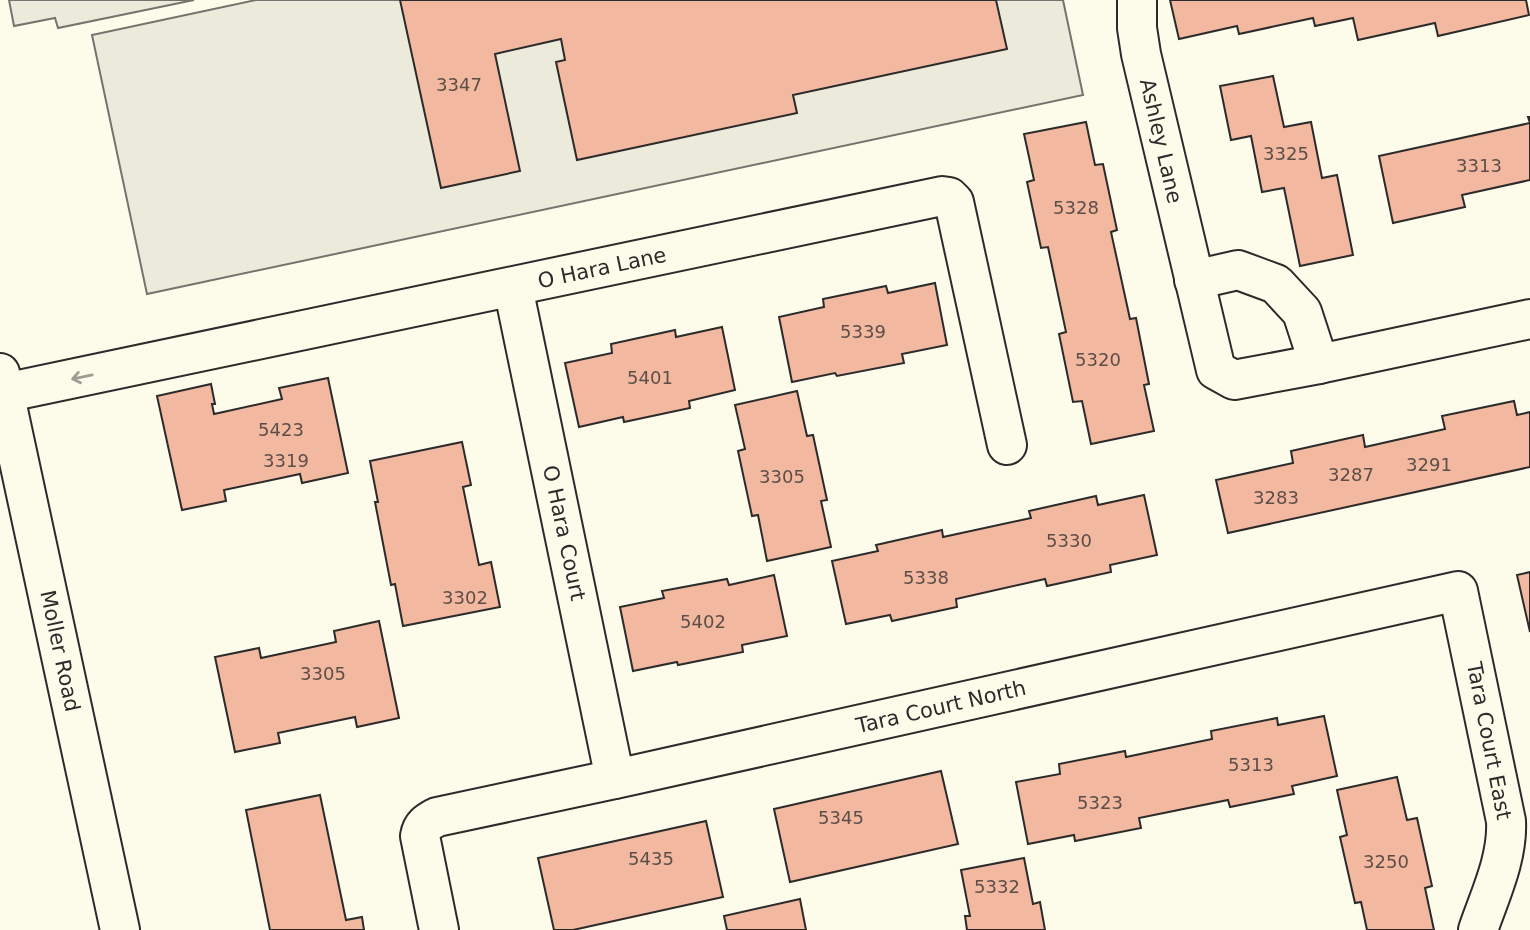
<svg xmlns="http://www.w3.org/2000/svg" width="1530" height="930" font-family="'DejaVu Sans',sans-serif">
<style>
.parking{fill:#eceadb;stroke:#74746e;stroke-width:2}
.building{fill:#f2b8a0;stroke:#2b2b2b;stroke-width:2}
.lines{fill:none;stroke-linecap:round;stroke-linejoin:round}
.minor-casing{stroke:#2b2b2b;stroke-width:42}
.major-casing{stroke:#2b2b2b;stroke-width:42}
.minor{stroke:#fdfbea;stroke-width:38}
.major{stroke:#fdfbea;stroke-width:38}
.oneway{stroke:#9e9d94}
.labels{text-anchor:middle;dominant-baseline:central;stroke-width:5;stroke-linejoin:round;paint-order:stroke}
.number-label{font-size:18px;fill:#5d4e48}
.street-label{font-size:21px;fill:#2b2b2b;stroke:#fdfbea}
</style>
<rect width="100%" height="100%" fill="#fdfbea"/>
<g class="parking">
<path d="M9,0H194L58,28L55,18L14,26Z"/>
<path d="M256,0H1063L1083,95L147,294L92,35Z"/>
</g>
<g class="building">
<path d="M400,0H996L1007,49L793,95L797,113L577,160L556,62L565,60L561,39L495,54L520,171L441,188Z"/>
<path d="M1170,0H1526L1529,15L1438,36L1435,23L1358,40L1353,18L1315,26L1313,18L1239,34L1237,26L1179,39Z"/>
<path d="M1273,76L1284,127L1311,122L1322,178L1337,175L1353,255L1300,266L1284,188L1262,192L1251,136L1231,140L1220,86Z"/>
<path d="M1528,117H1530V180L1462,195L1465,207L1393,223L1379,156L1530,123Z"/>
<path d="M1086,122L1095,165L1103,164L1117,230L1111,232L1130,319L1136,318L1149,384L1144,385L1154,431L1091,444L1082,401L1073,402L1059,334L1066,332L1048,247L1041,248L1027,182L1034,180L1024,134Z"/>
<path d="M935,283L947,345L902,354L904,363L837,376L835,373L792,382L779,317L824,307L823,299L886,286L888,293Z"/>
<path d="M722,327L735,390L689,401L690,408L624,422L623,417L579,427L565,363L612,353L611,344L675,330L676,337Z"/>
<path d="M328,378L348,473L302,483L300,474L224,490L226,501L182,510L157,396L211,384L215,404H212L214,414L282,399L279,388Z"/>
<path d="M797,391L807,436L813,435L827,500L821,501L831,547L767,561L758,515L752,516L738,451L745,449L735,405Z"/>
<path d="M1514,401L1517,415L1530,412V467L1228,533L1216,480L1293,463L1291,451L1363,435L1365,447L1445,429L1442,416Z"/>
<path d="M462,442L471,485L463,487L479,565L491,562L500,607L403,626L395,584L391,585L375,502H378L370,461Z"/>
<path d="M1144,495L1157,555L1110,565L1111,572L1047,586L1045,579L956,599L957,607L892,621L890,615L846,624L832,561L878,551L876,545L942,530L943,537L1031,518L1029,511L1096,496L1098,505Z"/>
<path d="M1530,572V632L1517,575Z"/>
<path d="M774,575L787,636L742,645L743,652L678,665L677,662L633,671L620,607L664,598L662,591L727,579L729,585Z"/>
<path d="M379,621L399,718L357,727L355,717L278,733L280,743L235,752L215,657L259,648L261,658L336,642L334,631Z"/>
<path d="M1324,716L1337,776L1292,786L1294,794L1230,807L1228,800L1139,818L1141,828L1075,841L1074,835L1028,844L1016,782L1060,774L1059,764L1125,751L1126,757L1212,739L1211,731L1277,718L1278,725Z"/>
<path d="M941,771L958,844L790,882L774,809Z"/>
<path d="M1397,777L1407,820L1417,818L1432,886L1425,888L1434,930H1367L1361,902L1355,903L1340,837L1347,835L1337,790Z"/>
<path d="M320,795L346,920L362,917L364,930H270L246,810Z"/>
<path d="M706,821L723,897L573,930H554L538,858Z"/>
<path d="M1024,858L1033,904L1040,902L1045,930H967L965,916H970L961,870Z"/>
<path d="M800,899L806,930H727L724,916Z"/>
</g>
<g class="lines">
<g class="minor-casing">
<g id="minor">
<path d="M1137,0V28L1141,54L1216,370L1234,380L1319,364L1530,319"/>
<path d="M1194,280L1238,270L1276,284L1302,312L1319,364"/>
<path d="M513,287L615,779"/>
<path d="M4,393L942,196L949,197L954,202L1007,445"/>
<path d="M439,930L420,836C422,825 428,822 437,817L629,776L1458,591L1506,821C1508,858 1490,895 1478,930"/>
</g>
</g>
<g class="major-casing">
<path id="major" d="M0,373L120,930"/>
</g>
<use href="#minor" class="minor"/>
<use href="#major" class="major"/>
</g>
<defs><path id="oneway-shaft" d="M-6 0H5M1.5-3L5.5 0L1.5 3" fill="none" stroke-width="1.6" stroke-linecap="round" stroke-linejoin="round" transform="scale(1.75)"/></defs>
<use class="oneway" href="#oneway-shaft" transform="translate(82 377) rotate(168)"/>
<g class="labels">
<g class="number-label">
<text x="459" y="84">3347</text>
<text x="1286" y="153">3325</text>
<text x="1479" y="165">3313</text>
<text x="1076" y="207">5328</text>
<text x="863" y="331">5339</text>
<text x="1098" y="359">5320</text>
<text x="650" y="377">5401</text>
<text x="281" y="429">5423</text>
<text x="286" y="460">3319</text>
<text x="1429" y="464">3291</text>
<text x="1351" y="474">3287</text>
<text x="782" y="476">3305</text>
<text x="1276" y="497">3283</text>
<text x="1069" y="540">5330</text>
<text x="926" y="577">5338</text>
<text x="465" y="597">3302</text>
<text x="703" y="621">5402</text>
<text x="323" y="673">3305</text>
<text x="1251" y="764">5313</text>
<text x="1100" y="802">5323</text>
<text x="841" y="817">5345</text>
<text x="651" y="858">5435</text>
<text x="1386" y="861">3250</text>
<text x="997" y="886">5332</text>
</g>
<g class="street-label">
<text transform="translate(1161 141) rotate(77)">Ashley Lane</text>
<text transform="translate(602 268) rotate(-12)">O Hara Lane</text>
<text transform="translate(564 533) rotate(78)">O Hara Court</text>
<text transform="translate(60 651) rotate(78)">Moller Road</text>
<text transform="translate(941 707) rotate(-13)">Tara Court North</text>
<text transform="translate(1489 741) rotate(79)">Tara Court East</text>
</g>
</g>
</svg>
